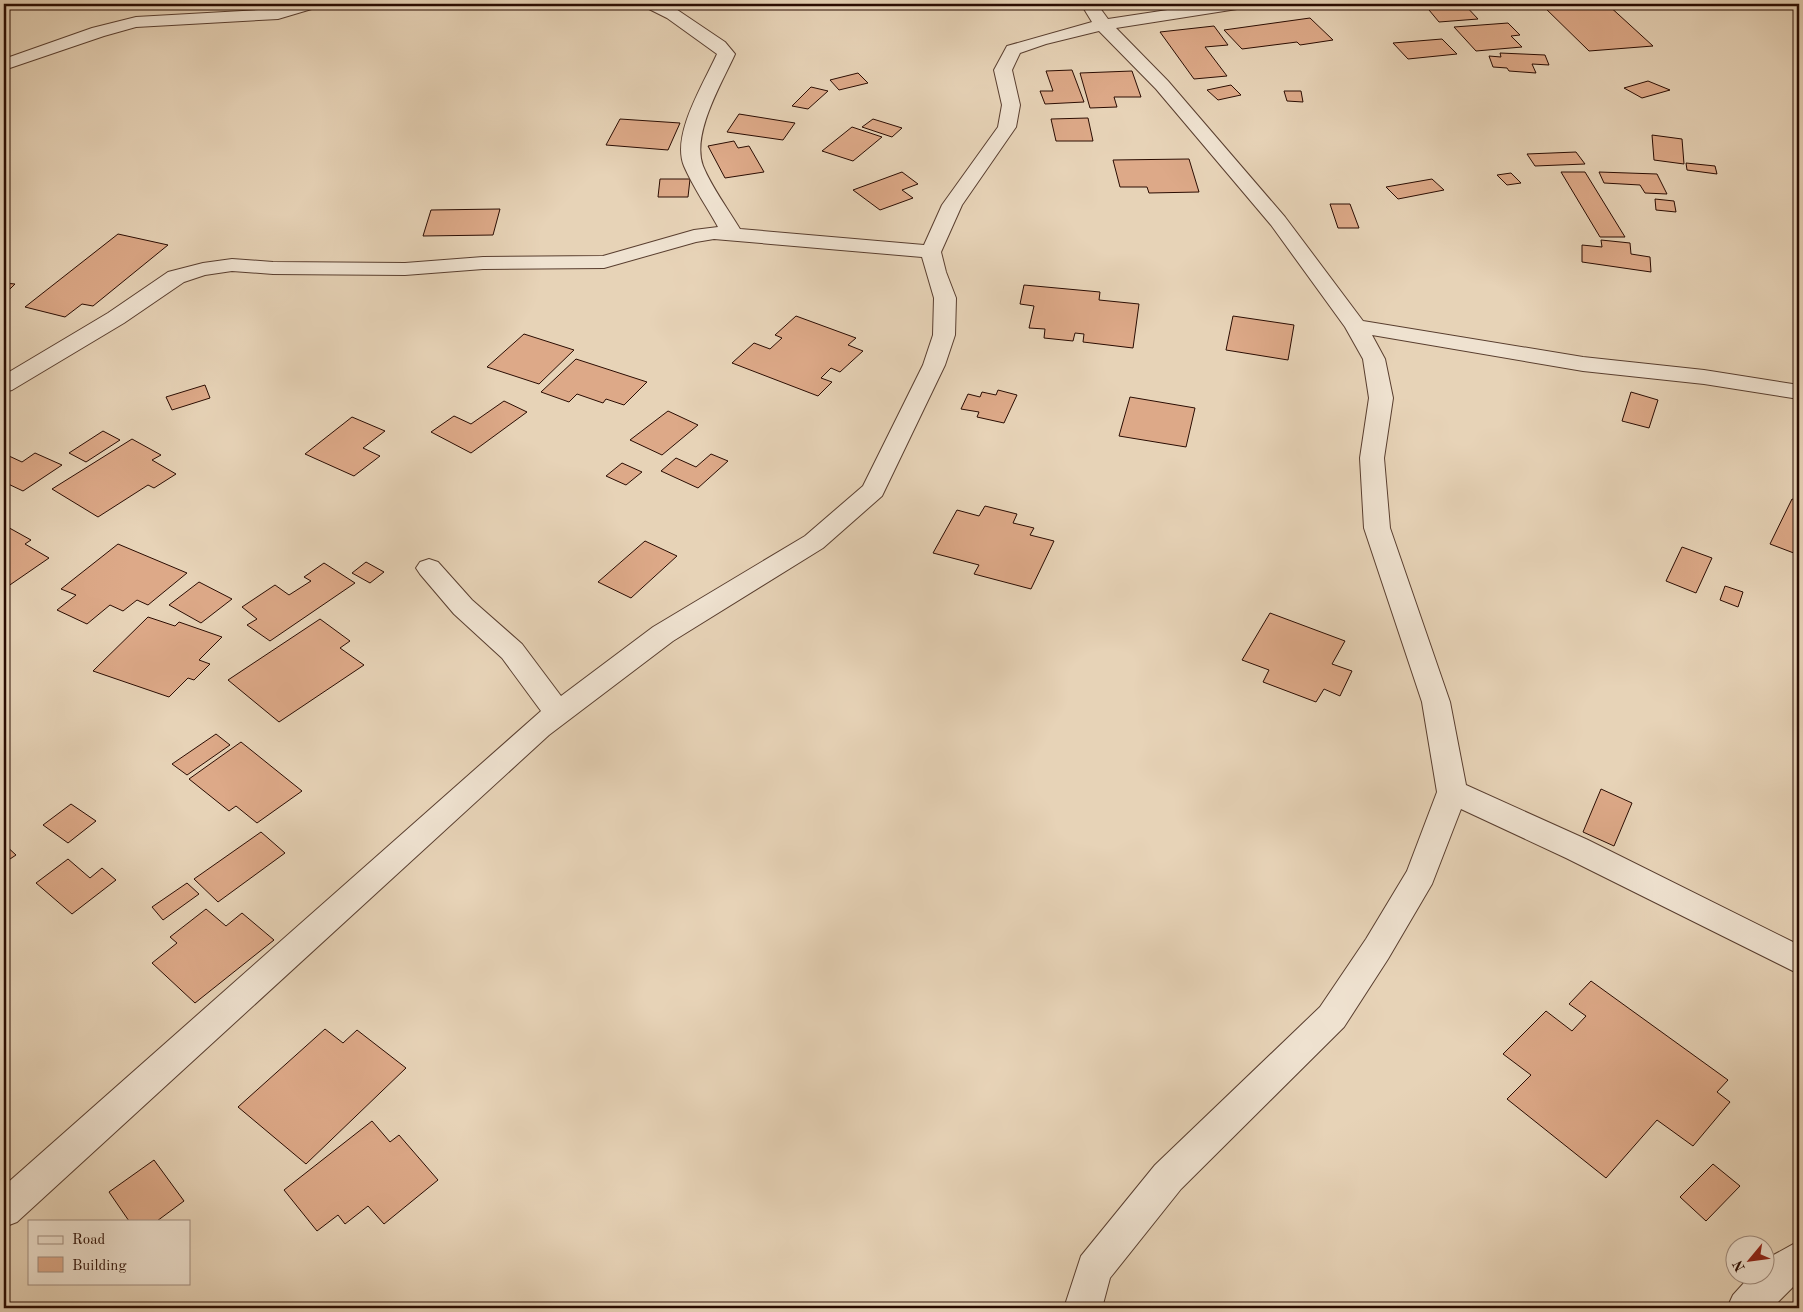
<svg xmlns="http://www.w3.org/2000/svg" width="1803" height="1312" font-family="'Old Standard TT',serif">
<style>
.building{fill:#dda988;stroke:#2a0c02}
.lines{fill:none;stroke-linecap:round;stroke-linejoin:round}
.street-casing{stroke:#593e2f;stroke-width:2}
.street{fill:#efe2d0;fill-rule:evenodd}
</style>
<rect width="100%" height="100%" fill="#e7d3b7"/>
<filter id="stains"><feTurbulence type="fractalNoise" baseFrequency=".004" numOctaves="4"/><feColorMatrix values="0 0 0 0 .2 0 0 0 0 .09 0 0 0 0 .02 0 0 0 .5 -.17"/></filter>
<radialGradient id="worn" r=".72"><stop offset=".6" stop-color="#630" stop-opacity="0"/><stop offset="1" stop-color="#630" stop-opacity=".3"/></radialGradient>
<g class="building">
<path d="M1424,4H1464L1478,19L1439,22Z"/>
<path d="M1541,4H1607L1653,46L1589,51Z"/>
<path d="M1310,18L1333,40L1300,45L1297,42L1242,49L1224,30Z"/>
<path d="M1508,23L1520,35L1511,36L1522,47L1476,51L1454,27Z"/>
<path d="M1214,26L1228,45L1205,47L1227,76L1194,79L1160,32Z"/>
<path d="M1442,39L1457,54L1408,59L1393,43Z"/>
<path d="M1500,53L1545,55L1549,65L1532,64L1536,73L1509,71L1507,68L1493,67L1489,56L1501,57Z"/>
<path d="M1072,70L1084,102L1045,104L1040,91H1053L1046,71Z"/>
<path d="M1132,71L1141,97H1114L1117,107L1090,108L1080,73Z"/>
<path d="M858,73L868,83L839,90L830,80Z"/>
<path d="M1648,81L1670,90L1642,98L1624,88Z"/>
<path d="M1231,85L1241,95L1218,100L1207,90Z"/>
<path d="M811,87L828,91L808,109L792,106Z"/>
<path d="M1284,91H1301L1303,102L1287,101Z"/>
<path d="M739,114L795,123L783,140L727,132Z"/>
<path d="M1088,118L1093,141H1056L1051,119Z"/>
<path d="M620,119L680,123L668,150L606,145Z"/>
<path d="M873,119L902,128L892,137L862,127Z"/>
<path d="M852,127L882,137L853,161L822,151Z"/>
<path d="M1652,135L1682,139L1684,164L1654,160Z"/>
<path d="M734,141L738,148L749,146L764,172L725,178L708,146Z"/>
<path d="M1576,152L1585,164L1535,166L1527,154Z"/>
<path d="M1189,159L1199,192L1149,193L1147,187H1120L1113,160Z"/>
<path d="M1686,163L1715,166L1717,174L1687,170Z"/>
<path d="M902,172L918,184L902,190L913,198L880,210L853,190Z"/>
<path d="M1561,172H1585L1625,237H1600Z"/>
<path d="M1599,172L1657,174L1667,194L1645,193L1640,185L1604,183Z"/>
<path d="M1511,173L1521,183L1507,185L1497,175Z"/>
<path d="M660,179H690L688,197H658Z"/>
<path d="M1432,179L1444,190L1398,199L1386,187Z"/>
<path d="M1655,199L1674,201L1676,212L1656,210Z"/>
<path d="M1330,204H1350L1359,228H1338Z"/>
<path d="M500,209L493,235L423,236L431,210Z"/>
<path d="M118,234L168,245L93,306L82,304L65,317L25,307Z"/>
<path d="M1601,240L1630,243L1631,254L1650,257L1651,272L1582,262V245L1602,247Z"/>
<path d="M4,283L15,284L4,295Z"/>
<path d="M1024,285L1100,292L1099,300L1139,304L1133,348L1083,342L1084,334L1075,333L1073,341L1044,338L1045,329L1029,328L1034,306L1020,304Z"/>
<path d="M796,316L856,338L848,345L863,351L840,372L831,368L821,378L832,382L818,396L732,363L754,343L770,349L782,338L775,335Z"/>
<path d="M1233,316L1294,325L1288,360L1226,350Z"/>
<path d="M524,334L574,350L539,384L487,367Z"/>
<path d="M576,359L647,382L624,405L606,399L603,403L577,394L569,402L541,392Z"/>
<path d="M205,385L210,398L172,410L166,397Z"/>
<path d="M998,390L1017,395L1004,423L977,417L979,412L961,409L968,394L980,397L982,392L996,395Z"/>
<path d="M1631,392L1658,400L1649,428L1622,421Z"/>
<path d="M1130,397L1195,408L1186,447L1119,436Z"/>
<path d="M504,401L527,412L471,453L431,432L454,416L471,424Z"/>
<path d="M668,411L698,425L662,455L630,440Z"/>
<path d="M352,417L385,431L363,448L380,456L354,476L305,454Z"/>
<path d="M103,431L120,440L86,462L69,453Z"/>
<path d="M132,439L161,455L152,460L176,474L154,488L148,485L98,517L52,489Z"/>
<path d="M35,453L62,465L23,491L4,482V459L9,456L22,462Z"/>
<path d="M711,454L728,461L698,488L661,471L676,458L696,467Z"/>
<path d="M622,463L642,472L626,485L606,476Z"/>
<path d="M1792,499L1799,501V555L1770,544Z"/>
<path d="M985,506L1017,514L1013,523L1034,528L1030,535L1054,541L1031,589L974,574L979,565L933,553L957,510L979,516Z"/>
<path d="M4,525L31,540L25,544L49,558L4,589Z"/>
<path d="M645,541L677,556L631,598L598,582Z"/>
<path d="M118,544L187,573L148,605L137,600L123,611L110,605L87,624L57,610L76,595L61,589Z"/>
<path d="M1682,547L1712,558L1696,593L1666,581Z"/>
<path d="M366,562L384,572L370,583L352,573Z"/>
<path d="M324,563L355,583L270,641L247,625L257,619L242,607L275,585L289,595L311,581L304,577Z"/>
<path d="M199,582L232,599L201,623L169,605Z"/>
<path d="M1725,586L1743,592L1738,607L1720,600Z"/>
<path d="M1270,613L1345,641L1332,664L1352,671L1340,696L1324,689L1316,702L1263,682L1269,670L1242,660Z"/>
<path d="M148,617L175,626L179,622L222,637L199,660L210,664L194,680L188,678L169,697L93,671Z"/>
<path d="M320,619L350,641L340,648L364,665L279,722L228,680Z"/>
<path d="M216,734L230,745L187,775L172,764Z"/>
<path d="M241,742L302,791L257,823L236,806L229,811L189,779Z"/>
<path d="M1601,789L1632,803L1614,846L1583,832Z"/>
<path d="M71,804L96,821L68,843L43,825Z"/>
<path d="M261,832L285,853L218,902L194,879Z"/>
<path d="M4,844L16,855L4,863Z"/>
<path d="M68,859L90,878L102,868L116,880L72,914L36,883Z"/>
<path d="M187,883L199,894L163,920L152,907Z"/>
<path d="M206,909L226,926L242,913L274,940L195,1003L152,963L177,943L170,937Z"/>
<path d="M1591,981L1728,1080L1717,1092L1730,1102L1693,1146L1657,1120L1606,1178L1507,1099L1531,1075L1503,1054L1546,1011L1572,1031L1586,1016L1569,1004Z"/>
<path d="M325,1029L343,1043L357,1030L406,1068L306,1164L238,1107Z"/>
<path d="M372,1121L390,1142L399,1135L438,1180L384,1224L368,1206L345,1224L338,1215L317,1231L284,1190Z"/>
<path d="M154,1160L184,1201L157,1221H129L109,1192Z"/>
<path d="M1713,1164L1740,1186L1706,1221L1680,1197Z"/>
</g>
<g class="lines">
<g class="street-casing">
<g id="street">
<path d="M293,4H317L315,8L278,19L136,27L104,36L4,70V59L92,28L136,17L276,9Z"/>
<path d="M645,4H667L673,7L725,42L735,54C722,83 691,134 703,166C712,188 728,209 740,229L924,245L942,205L998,127L1002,105L994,70L1007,46L1092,22L1081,4H1097L1108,19L1207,4H1245L1243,8L1237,9L1116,28L1168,81L1285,217L1363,321L1583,357L1704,370L1799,385V399L1704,384L1583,371L1372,335L1385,359L1393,398L1384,458L1390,528L1450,702L1466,785L1588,840L1799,945V974L1566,858L1461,809L1432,884L1388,959L1344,1027L1181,1189L1110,1278L1102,1308H1064L1081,1256L1155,1165L1320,1007L1366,939L1407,871L1437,792L1422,702L1364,528L1360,458L1369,398L1363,359L1345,327L1271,225L1156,89L1099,31L1046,44L1020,53L1012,70L1020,105L1016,127L962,205L941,252L946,272L956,298L955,335L945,365L882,496L823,548L673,641L549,735L17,1222L4,1227V1186L541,711L502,658L454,614L420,574L416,568L420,562L429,559L438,562L472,600L522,644L561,696L653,627L805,536L863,486L923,365L933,335L934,298L922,257L714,239L696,242L604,268L483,269L405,275L273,274L232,271L205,275L184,282L124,323L12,390L4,392V375L108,313L168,272L203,263L232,259L273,262L405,263L483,257L603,256L694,230L718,227C707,207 693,187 684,166C671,135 704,83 717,54L667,18L647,8Z"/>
<path d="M1799,1241V1281L1772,1308H1727L1733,1295L1752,1274H1766V1260L1768,1258Z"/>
</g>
</g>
<use href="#street" class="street"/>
</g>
<rect width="1803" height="1312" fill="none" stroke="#e7d3b7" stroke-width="20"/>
<rect x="5" y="5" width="1793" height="1302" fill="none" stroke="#2a0c02" stroke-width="2.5"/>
<rect x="10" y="10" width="1783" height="1292" fill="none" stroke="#2a0c02"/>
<rect x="28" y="1220" width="162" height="65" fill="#efe2d0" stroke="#a08c7e"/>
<rect x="38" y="1236" width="25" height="8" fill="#efe2d0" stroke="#a08c7e"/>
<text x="72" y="1244" font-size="15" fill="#2a0c02">Road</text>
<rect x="38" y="1257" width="25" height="15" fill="#dda988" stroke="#a08c7e"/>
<text x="72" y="1270" font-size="15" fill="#2a0c02">Building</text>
<g transform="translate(1750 1260) rotate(241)"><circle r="24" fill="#efe2d0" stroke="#a08c7e"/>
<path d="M0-4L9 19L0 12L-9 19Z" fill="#8f2418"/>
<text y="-8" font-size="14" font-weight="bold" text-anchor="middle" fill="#2a0c02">N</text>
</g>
<rect width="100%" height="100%" filter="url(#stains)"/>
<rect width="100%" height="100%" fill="url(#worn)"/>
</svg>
